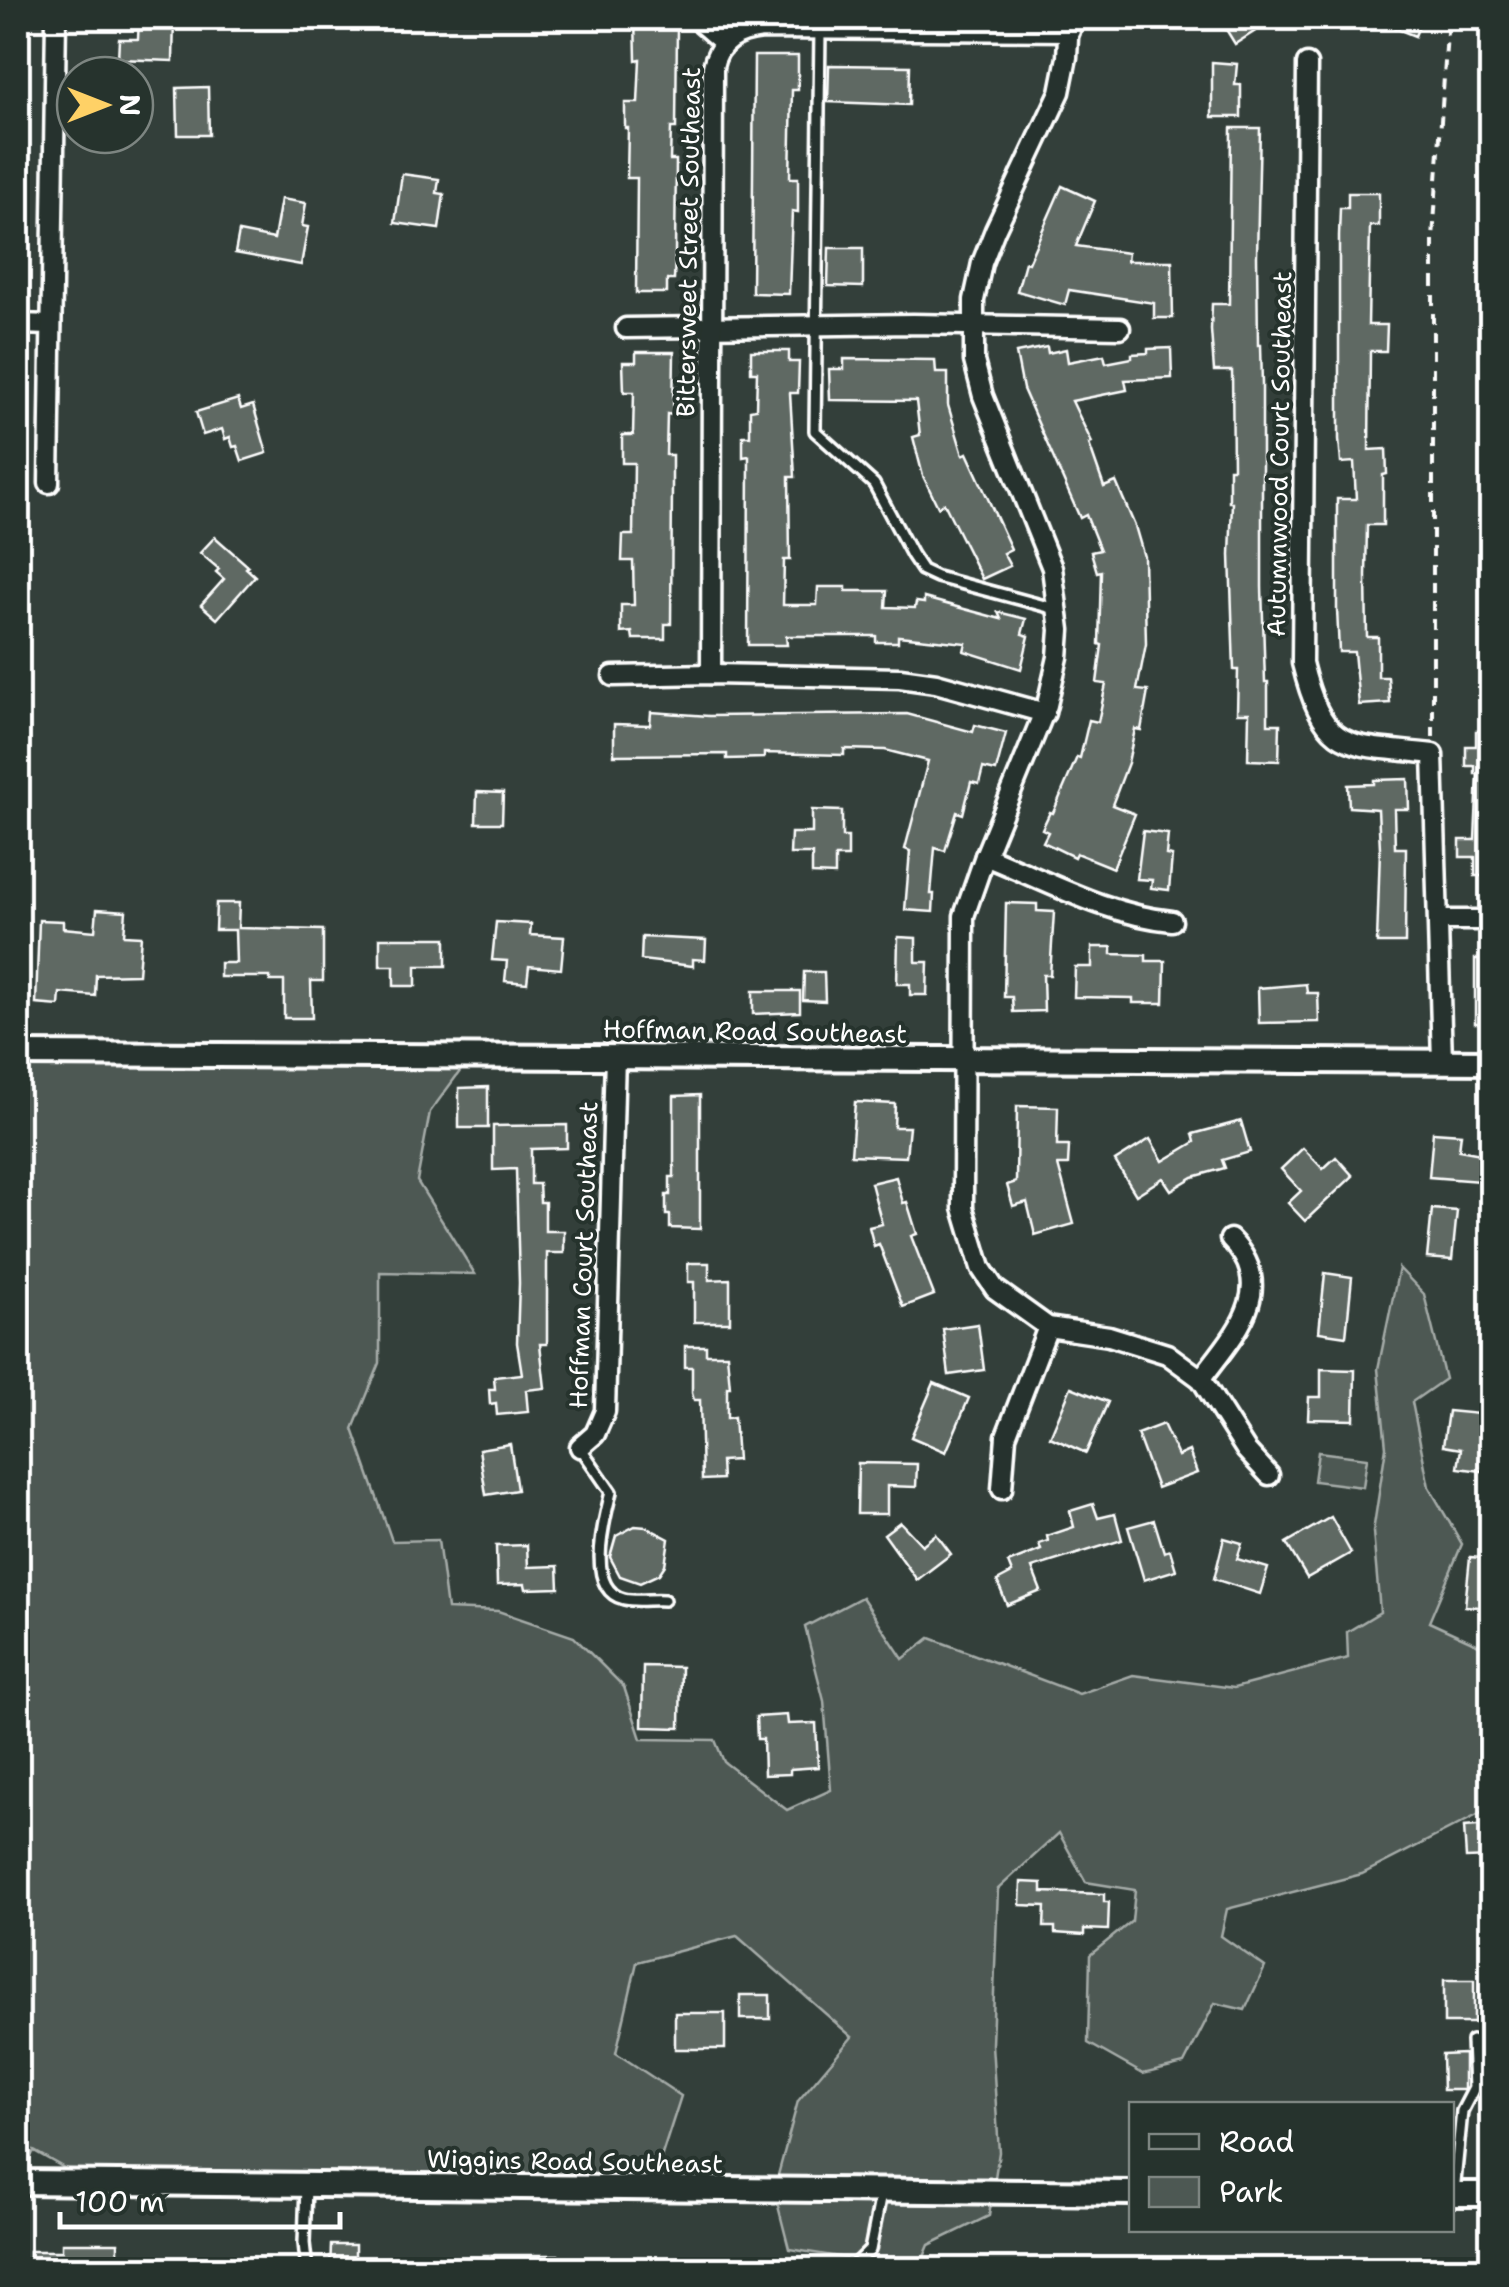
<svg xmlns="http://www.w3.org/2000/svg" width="1509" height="2287" font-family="'Shantell Sans',sans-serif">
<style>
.green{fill:#4d5853;stroke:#a6aca9;stroke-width:2.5}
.building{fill:#5f6964;stroke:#fff;stroke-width:2.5}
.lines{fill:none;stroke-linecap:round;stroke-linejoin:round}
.service-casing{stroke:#fff;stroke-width:16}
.minor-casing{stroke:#fff;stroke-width:25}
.tertiary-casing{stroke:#fff;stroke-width:30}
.path{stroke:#fff;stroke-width:4;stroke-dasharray:10 8;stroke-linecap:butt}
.service{stroke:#26332d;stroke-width:9}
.minor{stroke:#26332d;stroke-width:18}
.tertiary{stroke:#26332d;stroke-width:22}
.labels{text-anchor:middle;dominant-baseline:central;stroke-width:8;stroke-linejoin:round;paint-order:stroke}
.street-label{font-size:25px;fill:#fff;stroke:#26332d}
</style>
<rect width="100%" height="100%" fill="#333f3a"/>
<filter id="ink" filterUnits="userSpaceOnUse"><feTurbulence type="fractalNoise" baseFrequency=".01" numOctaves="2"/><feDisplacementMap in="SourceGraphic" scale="20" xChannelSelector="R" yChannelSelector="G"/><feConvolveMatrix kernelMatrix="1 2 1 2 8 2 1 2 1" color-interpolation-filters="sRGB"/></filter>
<g filter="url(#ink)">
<g class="green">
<path d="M18,1054L472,1055L430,1112L417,1181L475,1274L380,1272V1363L353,1429L392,1541L438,1540L447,1609L498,1611L574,1637L624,1687L641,1739L715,1740L724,1762L787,1810L831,1790L824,1701L805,1627L862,1597L903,1659L930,1638L1079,1694L1133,1675L1234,1688L1348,1658L1347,1632L1380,1612L1373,1532L1386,1447L1378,1369L1399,1268L1424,1294L1445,1379L1412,1402L1429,1487L1462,1544L1429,1622L1481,1646L1491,1639V1808L1362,1874L1227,1909L1221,1936L1265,1967L1245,2010L1215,2003L1184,2064L1143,2074L1088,2043L1090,1955L1132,1921L1135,1890L1086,1882L1059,1833L998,1889L992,2044L999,2152L989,2216L929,2245L919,2269H857L845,2258L789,2249L774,2190L798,2101L852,2037L737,1936L637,1962L616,2053L681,2096L651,2189L91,2183L34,2151L18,2181Z"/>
<path d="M1318,1452L1367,1458L1363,1487L1314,1481Z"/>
</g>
<g class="building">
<path d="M139,18H174L173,61L118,59L119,39H138Z"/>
<path d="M635,18H656L655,26H677L676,128H671L670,160H676L675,254L674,280H667V293H636L637,178H627L628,128H625V103H638L640,59L636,60Z"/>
<path d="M1219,18H1276L1235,44Z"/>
<path d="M1370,18H1422L1415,36Z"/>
<path d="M754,56H798V90H792L790,178H798V212L792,211L789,294L752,293Z"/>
<path d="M1212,62L1237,64L1235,85H1241V117H1212Z"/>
<path d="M829,65L910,66L909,105L828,102Z"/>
<path d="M208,87L209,135H178L177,88Z"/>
<path d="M1231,128H1260L1257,256L1258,345H1261L1262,384V587L1265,682H1268V724H1280L1279,761L1248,760L1249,713H1237L1238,670H1234L1230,555L1232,502H1229V468H1233L1232,371H1214L1211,330L1212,304H1229Z"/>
<path d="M402,174L439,179L437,193L444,194L439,229L395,223Z"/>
<path d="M1062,186L1095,201L1076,246L1128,253L1127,261H1172L1173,318H1154V303L1069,290L1065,305L1017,291L1025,262L1028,263Z"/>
<path d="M1348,193H1379V226H1370L1368,325H1387L1386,351H1370L1369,450L1386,449L1387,474L1383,475V525H1367L1366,576L1367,637H1378V677H1388L1390,703L1359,705L1354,652H1339L1337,609V499H1356L1354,462L1341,463L1339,439V236L1340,208H1348Z"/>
<path d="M281,199L306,203L302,226L308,227L301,265L235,253L239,232L274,239Z"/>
<path d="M829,248H863V287L828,286Z"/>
<path d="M1047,347L1048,353L1066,349L1068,362L1104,355L1106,363L1132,358V354L1148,353V349L1171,348L1172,378L1125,380L1127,390L1072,401L1092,443L1089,444L1104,487L1116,482L1135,526L1144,557L1146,644L1137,690L1148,691L1141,730L1135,729L1128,763L1112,805L1135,814L1113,868L1076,853L1074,857L1043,842L1048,832L1042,829L1050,812L1053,813L1077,757L1080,758L1089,720L1098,722L1106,684L1097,683L1102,645L1099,644L1101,571L1097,572L1091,552L1100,550L1086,515L1080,518L1023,389L1016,353Z"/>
<path d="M751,351H789V362H799L798,393H790L795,477H789L790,560H784L783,605H817L818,587H846V591H887L886,607L915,608L916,602L924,603V598L1001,619L998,612L1026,619L1022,634L1029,636L1021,669L964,651L966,643L898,636V642H876V636H786L787,645H748L749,456L743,457V436H750V410L756,409L757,372H751Z"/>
<path d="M636,352H674L673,415L667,414L666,455H672V486L671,624H665V639H633L632,632L621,633V605H634L633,561H622L623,535H633L634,463H622V435H633L634,392H624L623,362H636Z"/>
<path d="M844,359L935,360L936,373H948V405L963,455L967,453L1011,549L1003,553L1010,566L982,579L944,503L938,507L923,476L913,437L920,435L916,401L830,400L829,369H844Z"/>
<path d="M238,399L241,409L253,405L267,453L242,461L237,446L233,447L230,437L225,439L222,429L203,435L196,412Z"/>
<path d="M215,537L248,566L246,568L255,576L217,619L201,605L224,579L216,572L219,569L200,553Z"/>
<path d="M651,712L709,716L907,714L973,732L975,725L1006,733L996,771L983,768L979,784L971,782L963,814L957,812L945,851L935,848L931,894H934L933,912L905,910L910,851L905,849L928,761L885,750L844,749V755L764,753V758L727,759V754L614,755V724L650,725Z"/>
<path d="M1476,731H1492V876H1475V857H1460V840H1475L1478,774H1475V766H1466V746H1476Z"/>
<path d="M1408,779L1409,809H1394L1395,848H1406L1405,943H1377L1380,848L1378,809L1349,807L1348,785L1374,784V780Z"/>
<path d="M477,792L503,793L502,823H476Z"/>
<path d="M812,810L842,811V837H848V857H835V875L812,874V854H790L791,833H812Z"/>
<path d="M1143,831L1168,834L1166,855L1172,856L1169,890L1151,888L1152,880L1137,879Z"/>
<path d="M216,903H239L238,928L323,930V981H311L312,1018H284V981H270V977H220V963H236L235,930H215Z"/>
<path d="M1006,903L1037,904V911L1054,912L1050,975H1043L1044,1011L1013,1012L1012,997H1004Z"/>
<path d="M97,909L126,911L124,935L141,936L138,974L96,975L95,996L60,993L59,1006L36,1004L39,920L63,921V928L95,931Z"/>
<path d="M496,922L531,924L530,935L564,937L561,969L529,966L527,983L505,981L507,961L492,960Z"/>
<path d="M642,937L706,940L705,960L693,959V966L641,960Z"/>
<path d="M898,937L916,938V962H928L927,995H910V984H897Z"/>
<path d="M380,938H446V966H416V986H394V966H380Z"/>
<path d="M1092,947H1112V954L1146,955V961H1165L1164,1003H1133V998L1074,997L1075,967H1092Z"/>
<rect x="1475" y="959" width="17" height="64"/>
<path d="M804,972H824L825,1001L803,1000Z"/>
<path d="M1306,984L1307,993H1318L1319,1022L1259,1023L1258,988Z"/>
<path d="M753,991H800V1012L753,1014Z"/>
<path d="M488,1087V1128H459V1088Z"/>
<path d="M700,1095V1229L670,1228V1215H666V1195H670V1177H674V1096Z"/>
<path d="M855,1102L895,1104L894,1127H909L906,1157L851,1155Z"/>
<path d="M1017,1106L1058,1107L1057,1146H1069L1068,1165H1058L1074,1224L1035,1235L1027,1202L1013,1206L1007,1185L1016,1182Z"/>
<path d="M1241,1121L1250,1152L1222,1160L1225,1168L1193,1177L1171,1190L1163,1178L1136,1195L1115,1161L1150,1139L1163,1161L1195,1142L1193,1134Z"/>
<path d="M567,1125V1148L531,1149V1184H539L540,1202H545V1231H564V1253H547V1344H540L545,1388L526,1390L528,1412L497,1415L496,1403L490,1404L489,1389H495L494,1377L522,1374L517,1343L519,1283L516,1169L493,1170V1126Z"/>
<path d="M1433,1132L1461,1134L1459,1150L1492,1156V1182L1429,1177Z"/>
<path d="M1303,1148L1323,1169L1336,1157L1353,1176L1305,1221L1288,1203L1301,1191L1281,1169Z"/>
<path d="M896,1177L903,1203L907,1202L917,1234L911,1236L934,1295L903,1307L879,1244L874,1246L869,1227L882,1224L871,1183Z"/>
<path d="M1432,1209L1457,1211L1452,1260L1427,1258Z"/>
<path d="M688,1263H709V1280L730,1279V1322H694V1282H688Z"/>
<path d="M1325,1273L1352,1277L1346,1336L1319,1332Z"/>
<path d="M978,1324L984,1370L949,1375L943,1329Z"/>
<path d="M685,1346H706V1354H727L730,1387H727V1418L734,1417L737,1460L721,1461L722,1479L702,1480L700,1400H694L692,1393V1367H685Z"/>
<path d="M1321,1369L1355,1370L1354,1420L1308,1419L1309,1397H1321Z"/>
<path d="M934,1383L969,1398L946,1452L911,1437Z"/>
<path d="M1071,1387L1108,1402L1086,1453L1050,1437Z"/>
<path d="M1448,1411L1490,1415L1482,1471L1458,1468L1461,1449L1443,1446Z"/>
<path d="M1163,1424L1178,1456L1189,1451L1197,1473L1157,1488L1137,1434Z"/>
<path d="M510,1444L517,1490L486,1495L479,1449Z"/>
<path d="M858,1463L917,1464L916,1487L887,1486V1514H857Z"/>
<path d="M1093,1504L1098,1518L1115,1514L1122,1540L1032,1568L1041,1591L1007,1605L997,1581L1012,1573L1008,1563L1041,1550L1039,1544L1048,1541L1047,1536L1074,1527L1070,1511Z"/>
<path d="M1331,1517L1351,1553L1307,1578L1286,1543Z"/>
<path d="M1154,1520L1164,1552L1170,1550L1176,1570L1144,1580L1128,1527Z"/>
<path d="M900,1522L922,1545L936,1534L951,1554L917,1580L884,1534Z"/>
<path d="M635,1526L646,1527L669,1539L665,1565L659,1574L640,1583L620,1576L610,1557L616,1536Z"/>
<path d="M1224,1538L1242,1543L1237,1559L1268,1568L1260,1594L1214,1579Z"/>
<path d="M527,1545L528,1567L558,1566L559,1588L526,1589L525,1584L497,1585L496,1546Z"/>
<path d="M1470,1557L1492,1559V1608L1465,1606Z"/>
<path d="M643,1666L681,1667L680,1728L642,1727Z"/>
<path d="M787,1715L788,1724L816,1723L818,1767L790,1769V1774L764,1775L763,1739H757L756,1717Z"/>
<path d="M1492,1825V1857L1466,1858L1464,1827Z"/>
<path d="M1021,1882L1042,1883V1892L1104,1894V1902H1109L1108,1930L1084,1929V1935L1055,1933V1927H1044L1045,1906L1020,1905Z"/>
<rect x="1444" y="1980" width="30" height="43"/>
<rect x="740" y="1995" width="30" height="24"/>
<rect x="675" y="2013" width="50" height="36"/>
<path d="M1464,2054V2090H1443L1442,2055Z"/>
<path d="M62,2243H118V2270H29V2251H62Z"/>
<path d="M331,2245H355V2270H330Z"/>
<rect x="483" y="2255" width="75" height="15"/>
</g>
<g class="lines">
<g class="service-casing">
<g id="service">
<path d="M820,30L815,431L874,484L912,555L922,570L937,577L1056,609"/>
<path d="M580,1447L611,1492C605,1518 584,1589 624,1599C636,1602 651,1599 664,1600"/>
<path d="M306,2187L304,2243L307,2270"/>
<path d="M1454,2192L1462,2111L1474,2088L1472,2041"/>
<path d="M850,2270L870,2250L881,2194"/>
</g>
</g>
<g class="minor-casing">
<g id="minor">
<path d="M695,18L724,43"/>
<path d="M1069,18L1067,57L1060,92L995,230L982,263L974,300V361L983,396L1052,568L1060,630L1058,657L1047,705L985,856L964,916L963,1208L981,1268L995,1289L1048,1327L1109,1336L1167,1354L1201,1379L1246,1450L1269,1475"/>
<path d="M1307,64L1302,663C1325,756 1349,744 1433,754L1442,1062"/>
<path d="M18,324L51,325"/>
<path d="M626,328L913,324L1120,328"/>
<path d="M49,483L56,18"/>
<path d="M711,674L713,67C718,41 737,32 762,29L1070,31"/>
<path d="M613,676L711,674L900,678L936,683L1045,713"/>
<path d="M985,856C1045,880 1107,915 1172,921"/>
<path d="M1439,920H1492"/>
<path d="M1201,1379C1233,1336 1280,1289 1230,1239"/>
<path d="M580,1447L595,1434L605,1411L615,1056"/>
<path d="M1002,1489L1006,1436L1048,1327"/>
</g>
</g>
<g class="tertiary-casing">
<g id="tertiary">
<path d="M18,1054L1492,1062"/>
<path d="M18,2182L1132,2193"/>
<path d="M1452,2194H1492"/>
</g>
</g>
<path class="path" d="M1433,737V239L1448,18"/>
<use href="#service" class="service"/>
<use href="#minor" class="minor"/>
<use href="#tertiary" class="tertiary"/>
</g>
</g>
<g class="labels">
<g class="street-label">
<text transform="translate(688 242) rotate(-89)">Bittersweet Street Southeast</text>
<text transform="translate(1279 454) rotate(-89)">Autumnwood Court Southeast</text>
<text transform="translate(755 1031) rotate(1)">Hoffman Road Southeast</text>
<text transform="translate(583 1255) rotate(-88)">Hoffman Court Southeast</text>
<text transform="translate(575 2161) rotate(1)">Wiggins Road Southeast</text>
</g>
</g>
<rect width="1509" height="2287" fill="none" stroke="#26332d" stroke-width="60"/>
<rect x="30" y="30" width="1449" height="2227" fill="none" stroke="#fff" stroke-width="4" filter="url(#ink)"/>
<rect x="1129" y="2102" width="325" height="130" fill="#26332d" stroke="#7d8581" stroke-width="2.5"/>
<rect x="1149" y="2134" width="50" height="15" fill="#26332d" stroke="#7d8581" stroke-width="2.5"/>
<text x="1219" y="2152" font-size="30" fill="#ffffff">Road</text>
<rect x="1149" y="2177" width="50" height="30" fill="#4d5853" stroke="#7d8581" stroke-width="2.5"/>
<text x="1219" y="2202" font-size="30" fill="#ffffff">Park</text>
<g transform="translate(105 105) rotate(90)"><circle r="48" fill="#26332d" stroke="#7d8581" stroke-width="2.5"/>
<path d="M0-8L18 38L0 25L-18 38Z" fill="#ffd166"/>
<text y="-15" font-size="28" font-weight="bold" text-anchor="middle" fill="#ffffff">N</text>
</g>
<path d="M60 2212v15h280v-15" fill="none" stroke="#ffffff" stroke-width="5"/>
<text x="75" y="2212" font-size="30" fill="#ffffff" stroke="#26332d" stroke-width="8" paint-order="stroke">100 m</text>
</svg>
